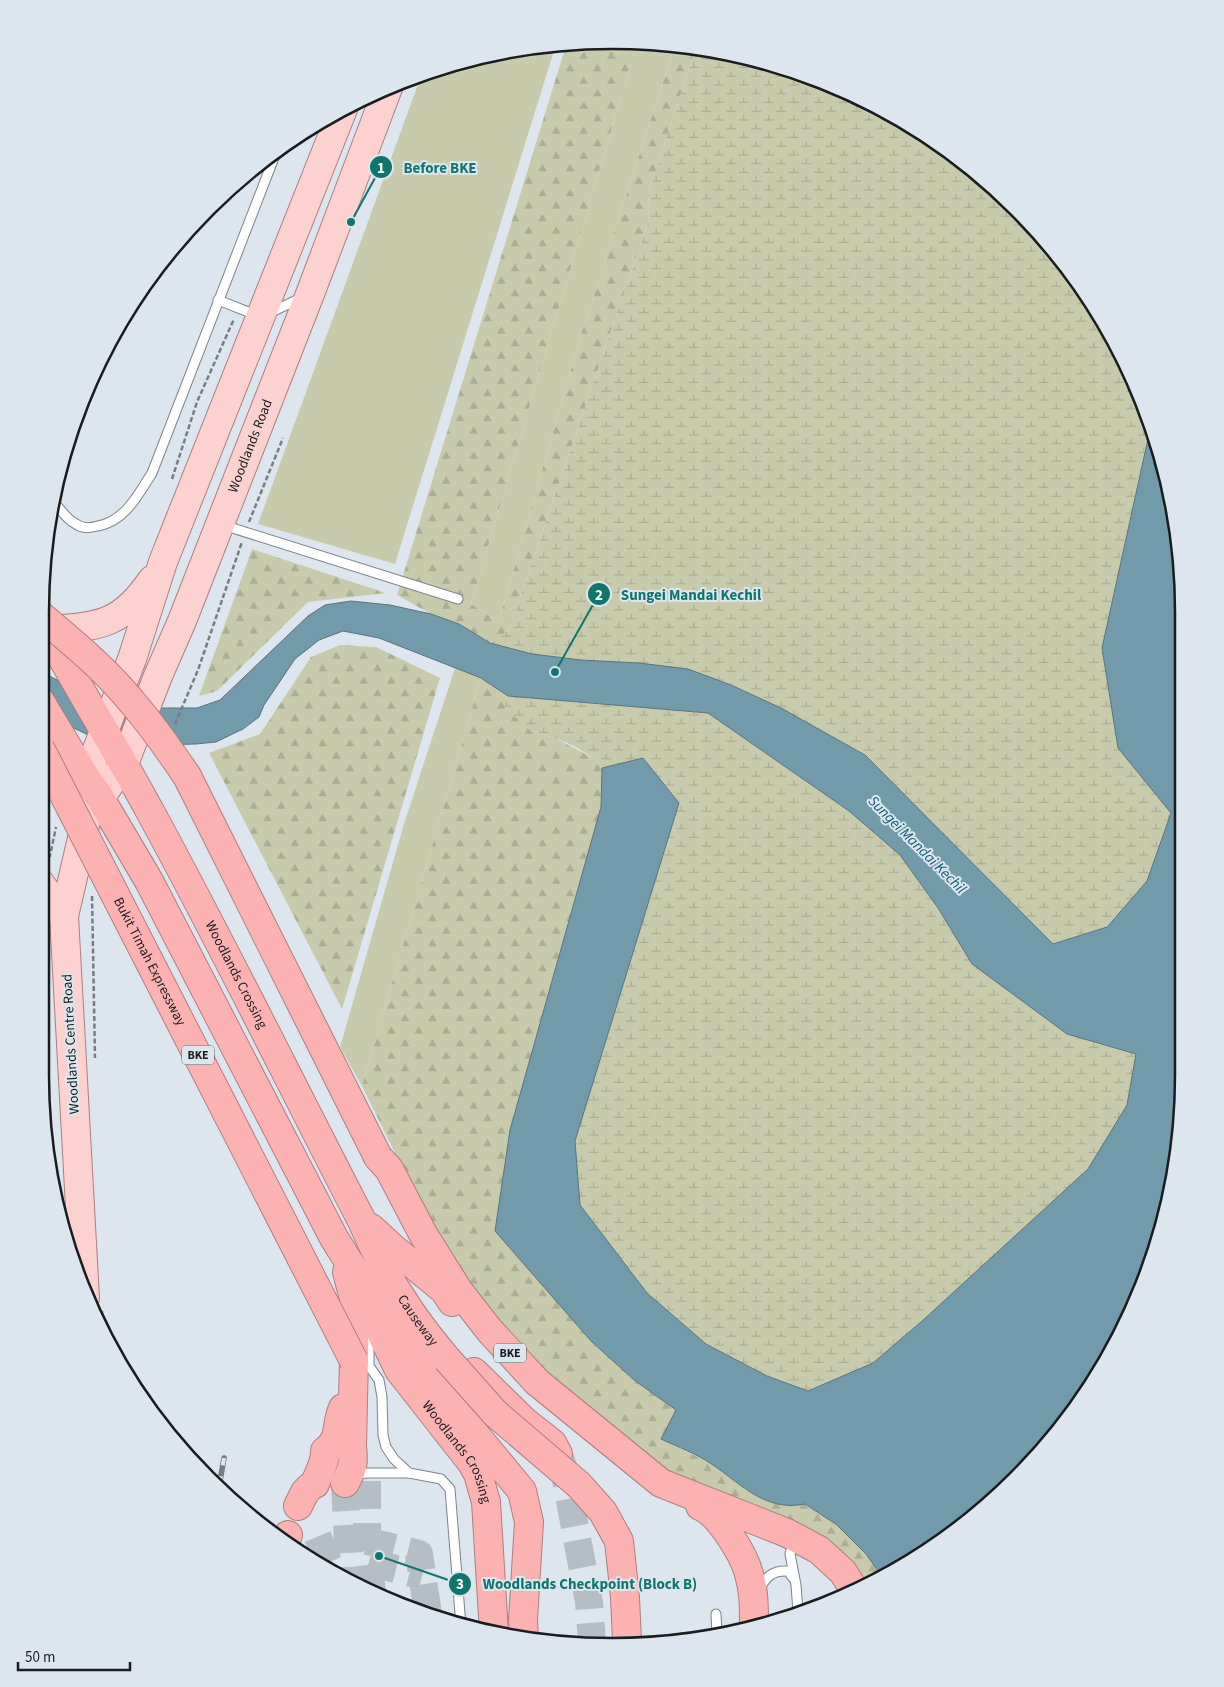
<svg xmlns="http://www.w3.org/2000/svg" width="1224" height="1687" font-family="'Source Sans 3',sans-serif">
<style>
.grass{fill:#c8cbab}
.forest{fill:url(#forest-firs)}
.wetland{fill:url(#wetland-marsh)}
.water{fill:#719aaa;stroke:#577481}
.lines{fill:none;stroke-linecap:round;stroke-linejoin:round}
.highway-tunnel{stroke:#b6bec5;stroke-width:28;stroke-dasharray:28 14;stroke-linecap:butt}
.lane-casing{stroke:#7c848b;stroke-width:11}
.primary-casing{stroke:#ae7e7f;stroke-width:30}
.highway-casing{stroke:#ae7e7f;stroke-width:30}
.path{stroke:#787d83;stroke-width:2.5;stroke-dasharray:5 2.5;stroke-linecap:butt}
.lane{stroke:#fff;stroke-width:9}
.primary{stroke:#fed1d1;stroke-width:28}
.highway{stroke:#fdb2b2;stroke-width:28}
.rail-casing{stroke:#767c82;stroke-width:5.5}
.rail{stroke:#dde6ee;stroke-width:4;stroke-dasharray:11;stroke-linecap:butt}
.highway-bridge-casing{stroke:#ae7e7f;stroke-width:30;stroke-linecap:butt}
.highway-bridge{stroke:#fdb2b2;stroke-width:28}
.labels{text-anchor:middle;dominant-baseline:central;stroke-width:4;stroke-linejoin:round;paint-order:stroke}
.shield{fill:#dde6ee;stroke:#54595e;stroke-width:1}
.shield-label{font-size:12px;font-weight:bold;fill:#1a1d20}
.street-label{font-size:14px;fill:#1a1d20;stroke:#dde6ee}
.water-label{font-size:15px;font-style:italic;fill:#095c75;stroke:#dde6ee}
.rim{fill:none;stroke:#1a1d20;stroke-width:2.5}
.leader{fill:none;stroke:#0f766e;stroke-width:2}
.callout-dot{fill:#0f766e;stroke:#dde6ee;stroke-width:2}
.mark-label{font-size:15px;text-anchor:middle;font-weight:bold;fill:#fff}
.callout-label{font-size:15px;text-anchor:middle;font-weight:bold;fill:#0f766e;stroke:#dde6ee;stroke-width:4;stroke-linejoin:round;paint-order:stroke}
</style>
<defs>
<pattern id="forest-firs" width="22" height="20" patternUnits="userSpaceOnUse" patternTransform="scale(1.25)"><rect width="22" height="20" fill="#c8cbab"/><path d="M5 1l3.5 6h-7zM16 11l3.5 6h-7z" fill="#abae93"/></pattern>
<pattern id="wetland-marsh" width="20" height="14" patternUnits="userSpaceOnUse" patternTransform="scale(1.25)"><rect width="20" height="14" fill="#c8cbab"/><path d="M1 5h8M5 5V1M11 12h8M15 12V8" fill="none" stroke="#abae93"/></pattern>
</defs>
<rect width="100%" height="100%" fill="#dde6ee"/>
<g class="grass">
<path d="M637,43L675,45L580,338L499,621L471,604Z"/>
<path d="M556,44L395,564L258,524L421,76L464,60Z"/>
<path d="M455,668L481,678L362,1086L340,1047L404,824Z"/>
</g>
<g class="forest">
<path d="M574,41L637,43L471,604L499,621L580,338L675,45L696,47L649,192L648,223L526,580L508,631L490,643L459,624L431,614L397,595L567,42Z"/>
<path d="M252,549L386,593L308,602L217,691L199,696Z"/>
<path d="M340,645L376,647L440,678L342,1009L209,753L260,734L311,657Z"/>
<path d="M481,678L508,696L505,707L531,731L555,738L595,759L602,768L601,807L510,1130L634,1380L676,1410L661,1439L712,1464L746,1490L793,1506L805,1504L837,1525L866,1554L881,1575L857,1588L689,1486L586,1418L496,1322L427,1218L362,1086Z"/>
</g>
<g class="wetland">
<path d="M696,47L796,70L898,116L989,182L1066,264L1140,393L1150,430L1102,648L1118,748L1172,813L1147,881L1106,927L1052,944L865,755L781,708L731,685L639,663L581,660L532,654L490,643L508,631L526,580L648,223L649,192Z"/>
<path d="M508,696L708,713L849,811L900,855L938,909L972,964L1067,1034L1136,1054L1127,1105L1088,1169L921,1322L873,1363L808,1391L767,1376L706,1344L647,1293L580,1206L575,1141L679,803L643,758L602,768L595,759L574,746L555,738L531,731L504,707Z"/>
</g>
<path class="water" d="M1150,430L1179,537L1183,1113L1154,1259L1108,1361L1042,1452L960,1529L881,1575L866,1554L837,1525L805,1504C766,1512 742,1485 713,1465C697,1454 678,1447 661,1439L676,1410L634,1380L591,1341L495,1231L510,1130L601,807L602,768L643,758L679,803L575,1141L580,1205L647,1293L706,1344L767,1376L808,1391L873,1363L921,1322L1088,1169L1127,1105L1136,1054L1067,1034L972,964L938,908L900,855L849,811L708,713L508,696L481,678L379,638L343,631L319,640L295,659L264,705L259,717L243,729L216,742L196,744L149,745L122,742L88,735L68,725L40,715V671L95,700L158,708H197L220,700L308,616L325,605L351,601L390,605L431,614L459,624L490,643L532,654L581,660L639,663L688,669L731,685L781,708L865,755L1053,944L1107,927L1147,881L1171,813L1118,748L1102,648Z"/>
<g class="lines">
<g class="highway-tunnel">
<path d="M560,1458L564,1469L589,1602L592,1642"/>
<path d="M367,1481V1541L372,1593"/>
<path d="M345,1483L350,1582"/>
<path d="M367,1541L419,1554L428,1614"/>
<path d="M310,1555L348,1539"/>
<path d="M369,1562L422,1576"/>
<path d="M737,1626L738,1628"/>
</g>
<g class="lane-casing">
<g id="lane">
<path d="M218,300L261,317L301,298"/>
<path d="M54,502C61,510 66,519 76,524C83,529 90,528 98,526C125,521 138,495 152,473L277,150"/>
<path d="M223,525L458,599"/>
<path d="M369,1330V1366L379,1380L382,1397L383,1435L386,1447L394,1459L409,1473L441,1479L450,1489L461,1626"/>
<path d="M355,1474L368,1473H409"/>
<path d="M793,1544L790,1554L796,1585L798,1612"/>
<path d="M759,1590C766,1577 772,1570 788,1571L793,1578"/>
<path d="M716,1614L717,1634"/>
</g>
</g>
<g class="primary-casing">
<g id="primary">
<path d="M41,631C95,625 118,630 152,580"/>
<path d="M86,778L132,659L163,562L343,109"/>
<path d="M40,883L64,916"/>
<path id="s1" d="M85,1298L64,916L89,808L100,798L124,764L158,676L182,621L310,294L388,88"/>
</g>
</g>
<g class="highway-casing">
<g id="highway">
<path id="s2" d="M40,617C75,684 116,748 152,815C225,949 292,1086 362,1221C374,1248 386,1276 403,1300C416,1321 431,1340 447,1359"/>
<path d="M40,701L86,778L100,798L149,881L334,1238L365,1288L392,1323L445,1398L522,1491L529,1522L523,1620L524,1639"/>
<path d="M378,1157L389,1169L423,1234L458,1290L490,1331L537,1382L661,1483L787,1533L819,1550L843,1572L854,1590"/>
<path d="M371,1228L394,1249L444,1290L452,1302"/>
<path id="s3" d="M377,1320L383,1337L399,1370L472,1463L478,1474L486,1502L494,1633"/>
<path d="M474,1372L524,1421L552,1443L558,1454"/>
<path d="M345,1483C353,1469 354,1462 352,1446L355,1312L354,1299L347,1272"/>
<path d="M315,1484C319,1471 325,1465 325,1451C342,1439 335,1424 343,1408"/>
<path d="M579,1485L603,1512L619,1541L625,1597L627,1642"/>
<path d="M298,1506L305,1492L310,1487"/>
<path d="M700,1506C719,1513 744,1555 749,1574C754,1591 754,1607 754,1624"/>
<path d="M286,1539L288,1535"/>
</g>
</g>
<g class="path">
<path d="M172,479L197,402L234,319"/>
<path d="M249,522L283,438"/>
<path d="M175,724L198,670L242,542"/>
<path d="M42,862L50,856L56,827"/>
<path d="M92,896L95,1058"/>
<path d="M40,1045L49,1145"/>
<path d="M102,1311V1329"/>
</g>
<use href="#lane" class="lane"/>
<use href="#primary" class="primary"/>
<use href="#highway" class="highway"/>
<g class="rail-casing">
<path id="rail" d="M219,1487L224,1458"/>
</g>
<use href="#rail" class="rail"/>
<g class="highway-bridge-casing">
<g id="highway-bridge">
<path d="M40,615C72,642 105,669 132,702C152,725 170,751 187,776L378,1157"/>
<path id="s4" d="M40,748L354,1361"/>
<path d="M447,1359L495,1413L579,1485"/>
</g>
</g>
<use href="#highway-bridge" class="highway-bridge"/>
</g>
<g class="labels">
<g class="shield">
<rect x="182" y="1045.5" width="32" height="19" rx="4"/>
<rect x="494" y="1343.5" width="32" height="19" rx="4"/>
</g>
<g class="shield-label">
<text x="198" y="1055">BKE</text>
<text x="510" y="1353">BKE</text>
</g>
<g class="street-label">
<text stroke="none"><textPath href="#s1" startOffset="892">Woodlands Road</textPath></text>
<text stroke="none"><textPath href="#s4" startOffset="240">Bukit Timah Expressway</textPath></text>
<text stroke="none"><textPath href="#s2" startOffset="408">Woodlands Crossing</textPath></text>
<text transform="translate(71 1044) rotate(-93)">Woodlands Centre Road</text>
<text stroke="none"><textPath href="#s2" startOffset="799">Causeway</textPath></text>
<text stroke="none"><textPath href="#s3" startOffset="156">Woodlands Crossing</textPath></text>
</g>
<g class="water-label">
<text transform="translate(917 845) rotate(45)">Sungei Mandai Kechil</text>
</g>
</g>
<path d="M0 0H1224V1687H0ZM612 49H612A563 563 0 0 1 1175 612V1075A563 563 0 0 1 612 1638H612A563 563 0 0 1 49 1075V612A563 563 0 0 1 612 49Z" fill="#dde6ee" fill-rule="evenodd"/>
<path class="rim" d="M612 49H612A563 563 0 0 1 1175 612V1075A563 563 0 0 1 612 1638H612A563 563 0 0 1 49 1075V612A563 563 0 0 1 612 49Z"/>
<path class="leader" d="M351 222L381 167M555 672L599 594M379 1556L460 1584"/>
<g class="callout-dot">
<circle cx="351" cy="222" r="5"/>
<circle cx="555" cy="672" r="5"/>
<circle cx="379" cy="1556" r="5"/>
<circle cx="381" cy="167" r="12"/>
<circle cx="599" cy="594" r="12"/>
<circle cx="460" cy="1584" r="12"/>
</g>
<g class="mark-label">
<text x="381" y="173">1</text>
<text x="599" y="600">2</text>
<text x="460" y="1589">3</text>
</g>
<g class="callout-label">
<text x="440" y="173">Before BKE</text>
<text x="691" y="600">Sungei Mandai Kechil</text>
<text x="590" y="1589">Woodlands Checkpoint (Block B)</text>
</g>
<path d="M18 1662v8h112v-8" fill="none" stroke="#1a1d20" stroke-width="2.5"/>
<text x="25" y="1662" font-size="15" fill="#1a1d20" stroke="#dde6ee" stroke-width="4" paint-order="stroke">50 m</text>
</svg>
